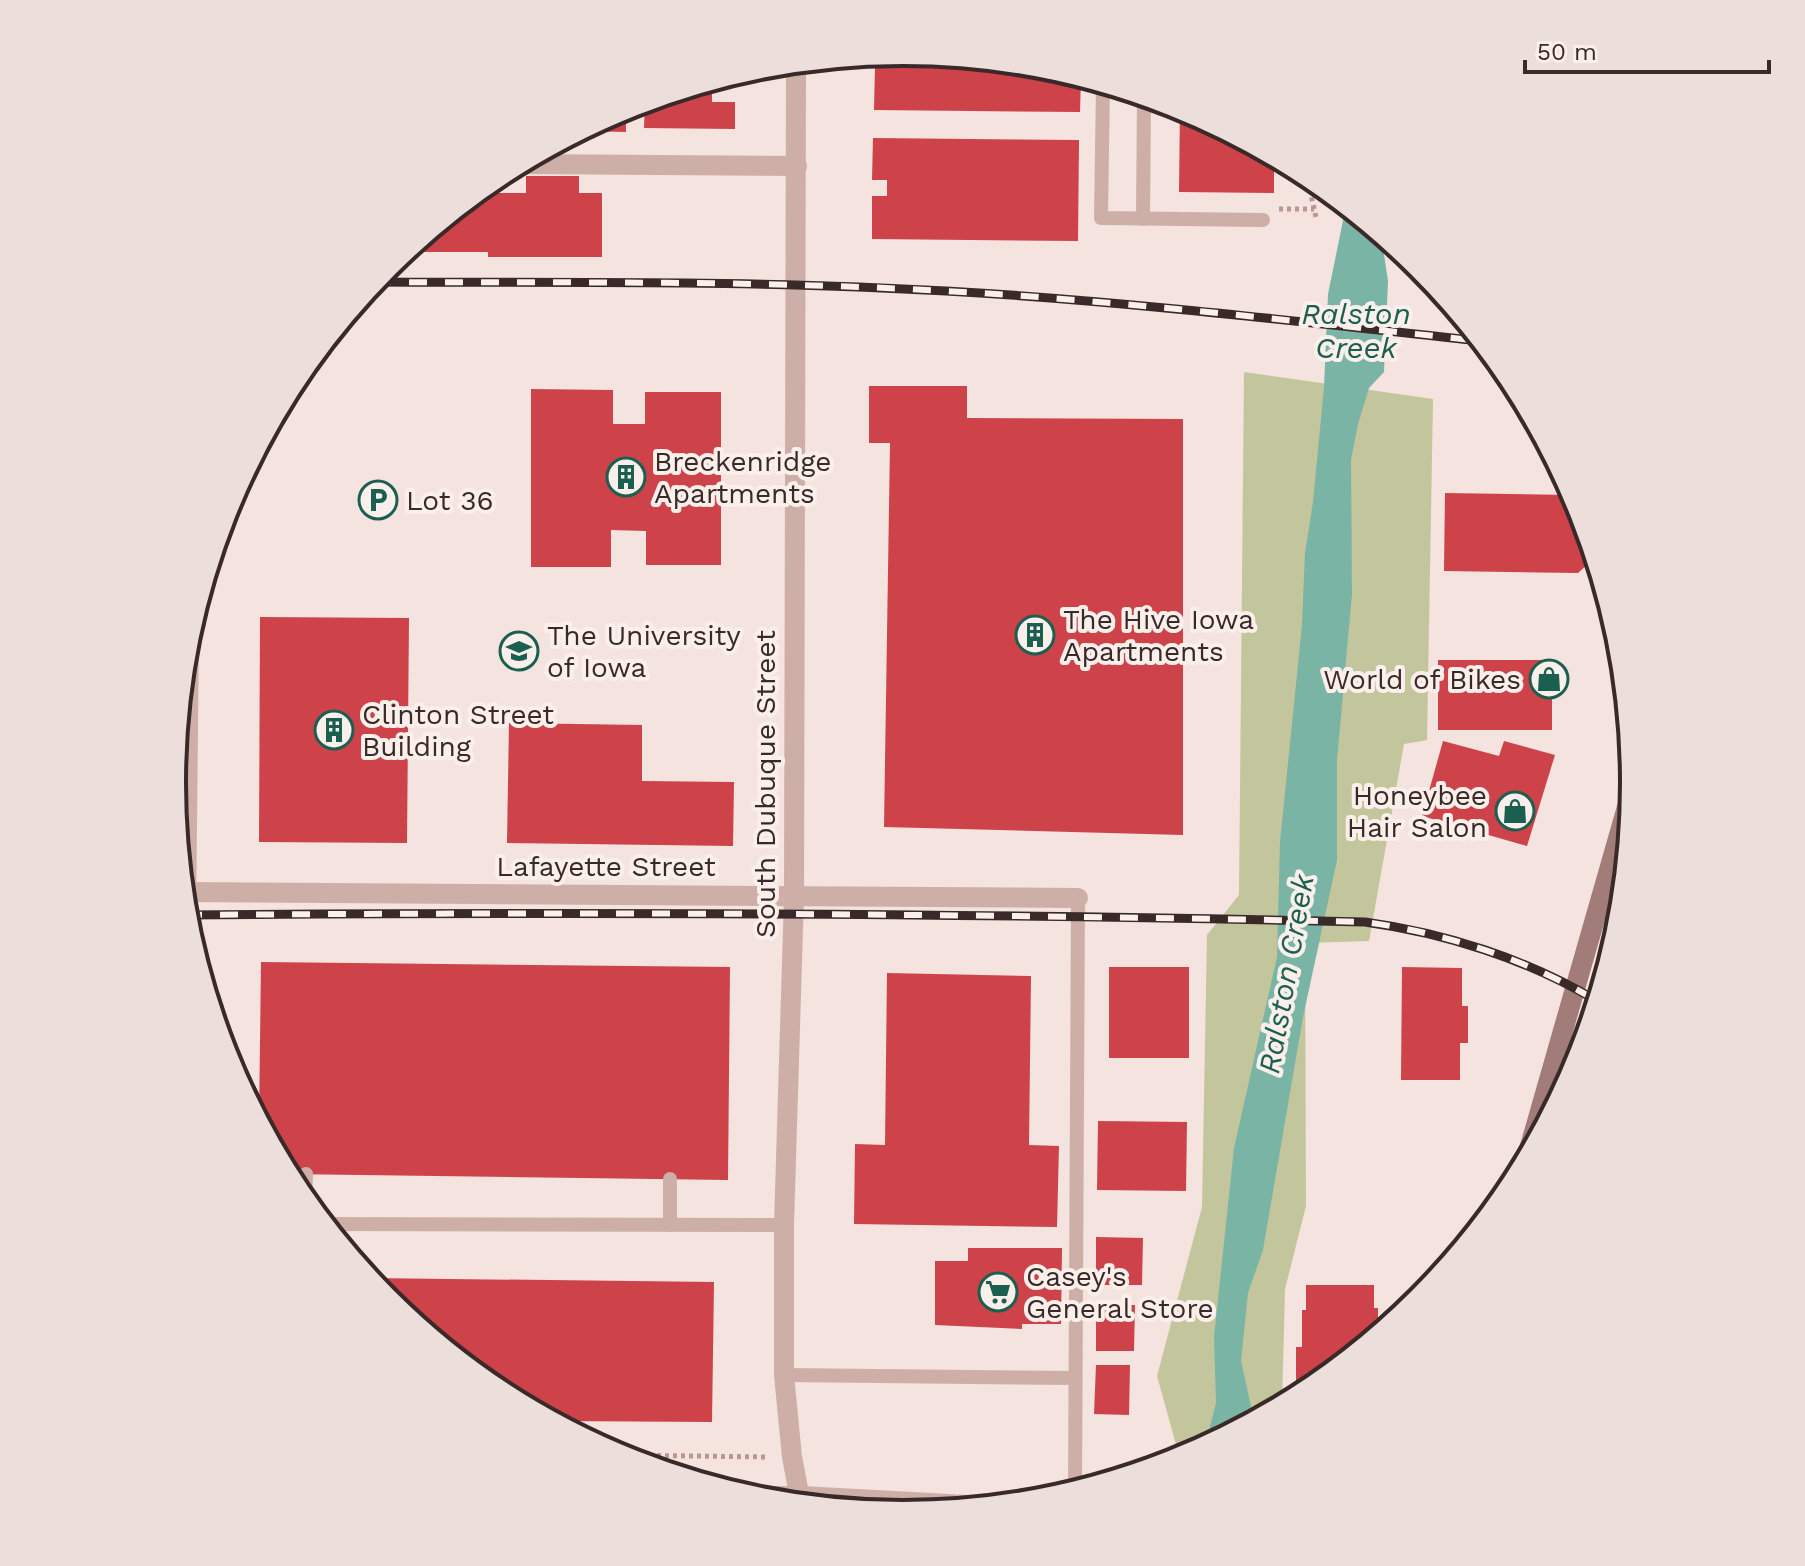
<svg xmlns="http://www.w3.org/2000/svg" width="1805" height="1566" font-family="'Work Sans',sans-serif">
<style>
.green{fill:#c3c59c}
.water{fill:#7ab4a5}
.building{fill:#ce4249}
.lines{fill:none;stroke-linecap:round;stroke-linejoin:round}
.path{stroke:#ba9892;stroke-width:5;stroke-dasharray:4 4;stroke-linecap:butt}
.service{stroke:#ceafa8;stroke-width:14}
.minor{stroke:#ceafa8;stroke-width:20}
.tertiary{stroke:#ceafa8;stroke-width:20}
.secondary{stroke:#a27c79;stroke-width:20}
.rail-casing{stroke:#3a2929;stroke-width:9}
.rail{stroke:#fbefeb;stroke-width:6;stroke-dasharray:18;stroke-linecap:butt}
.labels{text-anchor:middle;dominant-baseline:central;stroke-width:8;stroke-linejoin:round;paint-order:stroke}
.poi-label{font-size:28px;fill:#3a2929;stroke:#fbefeb;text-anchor:start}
.street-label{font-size:28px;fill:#3a2929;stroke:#fbefeb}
.water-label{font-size:30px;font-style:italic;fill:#1b5f50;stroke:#fbefeb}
.rim{fill:none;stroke:#3a2929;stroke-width:4}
</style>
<rect width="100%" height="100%" fill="#f4e3de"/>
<path class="green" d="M1244,372L1433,399L1427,740L1404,744L1369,941L1305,943L1306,1206L1285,1289L1282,1405L1180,1459L1157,1376L1202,1207L1207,935L1239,895Z"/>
<path class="water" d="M1346,206L1381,235L1388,281L1384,372L1369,388L1358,424L1351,460L1352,594L1337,760V860L1303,1017L1263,1250L1248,1293L1241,1361L1254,1420L1205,1446L1216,1403L1214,1337L1234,1148L1277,957L1280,842L1302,625L1305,553L1313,502L1324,387L1328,294Z"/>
<g class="building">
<path d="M903,52L1046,66L1081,77L1080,112L874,110L875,67L889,68V53Z"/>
<path d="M712,81V102H735V129L644,128L645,101Z"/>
<path d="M626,106V132L580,131L623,107Z"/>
<path d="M1180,107L1274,157V193L1179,192Z"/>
<path d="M873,138L1079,140L1078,241L872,239V196H887V180H872Z"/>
<path d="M526,176H579V193H602V257H488V252H403L470,197H489V193H526Z"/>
<path d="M869,386H967V418L1183,419V835L884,827L890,443H869Z"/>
<path d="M531,389L613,390V424H645V392H721V565H646V531L611,530V567H531Z"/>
<path d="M1445,493L1573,495L1584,525V559L1588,564L1578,573L1444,571Z"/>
<path d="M260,617L409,618L407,843L259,842Z"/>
<rect x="1438" y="660" width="114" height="70"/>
<path d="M509,723L642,725V781L734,782L733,846L507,843Z"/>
<path d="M1443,741L1499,756L1504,741L1555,755L1527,846L1422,816Z"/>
<path d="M261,962L730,967L728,1180L287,1174L259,1122Z"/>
<rect x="1109" y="967" width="80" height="91"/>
<path d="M1402,967L1462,968V1006H1468V1043H1460V1080H1401Z"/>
<path d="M887,973L1031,976L1029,1145L1059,1146L1057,1227L854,1224L855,1144L885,1145Z"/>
<path d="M1098,1121L1187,1122L1186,1191L1097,1190Z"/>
<path d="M1096,1237L1143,1238L1142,1285H1096Z"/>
<path d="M968,1248H1062L1061,1324H1022V1329L935,1325V1261H968Z"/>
<path d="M368,1278L714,1282L712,1422L553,1421L496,1391L385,1300Z"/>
<path d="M1306,1285H1374V1308H1378V1334L1308,1391L1296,1397V1347H1302V1310H1306Z"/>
<path d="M1096,1305H1135L1134,1351H1096Z"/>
<path d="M1096,1365H1130L1129,1415L1094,1414Z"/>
</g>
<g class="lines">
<g class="path">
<path d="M1306,174L1316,217"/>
<path d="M1279,209H1314"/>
<path d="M617,1455L768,1457"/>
</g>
<g class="service">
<path d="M1103,84L1101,218L1263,220"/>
<path d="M1143,219L1144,96"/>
<path d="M670,1179V1225"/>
<path d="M305,1201L306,1174"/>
<path d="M323,1224L784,1225"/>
<path d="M784,1375L1075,1378"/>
<path d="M1075,1491L1078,898"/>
</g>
<g class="minor">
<path d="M518,164L797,166"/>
<path d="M1605,887L1622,897"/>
</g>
<g class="tertiary">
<path d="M796,62L794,896L784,1225V1375L792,1457L801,1504"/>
<path d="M182,892L1078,898"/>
<path d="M186,925L189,630"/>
<path d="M748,1496H801L987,1506"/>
</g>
<path class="secondary" d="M1526,1160L1633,786"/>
<g class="rail-casing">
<g id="rail">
<path d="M373,282C564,283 755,280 946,291C1125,301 1303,322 1481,341"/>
<path d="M184,915C578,912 971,913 1365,922C1445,933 1527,959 1597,1001"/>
</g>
</g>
<use href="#rail" class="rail"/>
</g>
<defs>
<g id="building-ring" transform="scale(2)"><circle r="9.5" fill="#fbefeb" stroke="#1b5f50" stroke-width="1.5"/><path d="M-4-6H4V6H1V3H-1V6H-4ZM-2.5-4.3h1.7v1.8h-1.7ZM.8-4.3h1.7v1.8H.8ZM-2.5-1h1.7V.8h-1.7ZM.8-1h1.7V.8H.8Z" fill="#1b5f50"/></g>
<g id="parking-ring" transform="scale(2)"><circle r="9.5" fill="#fbefeb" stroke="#1b5f50" stroke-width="1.5"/><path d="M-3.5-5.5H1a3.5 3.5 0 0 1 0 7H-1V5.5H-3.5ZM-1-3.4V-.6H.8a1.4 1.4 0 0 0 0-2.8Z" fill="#1b5f50"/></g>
<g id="university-ring" transform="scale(2)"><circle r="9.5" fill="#fbefeb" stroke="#1b5f50" stroke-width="1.5"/><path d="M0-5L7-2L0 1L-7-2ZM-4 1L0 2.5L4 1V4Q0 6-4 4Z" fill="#1b5f50"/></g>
<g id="shop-ring" transform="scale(2)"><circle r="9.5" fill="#fbefeb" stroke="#1b5f50" stroke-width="1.5"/><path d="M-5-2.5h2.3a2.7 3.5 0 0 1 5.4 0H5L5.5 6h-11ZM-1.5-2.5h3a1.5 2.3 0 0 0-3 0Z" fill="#1b5f50"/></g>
<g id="supermarket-ring" transform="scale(2)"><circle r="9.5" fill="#fbefeb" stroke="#1b5f50" stroke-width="1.5"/><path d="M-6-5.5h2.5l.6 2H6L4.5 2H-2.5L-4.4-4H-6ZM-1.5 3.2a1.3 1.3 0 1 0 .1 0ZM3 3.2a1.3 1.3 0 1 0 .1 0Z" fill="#1b5f50"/></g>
</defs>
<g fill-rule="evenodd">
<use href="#building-ring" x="626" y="477"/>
<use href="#parking-ring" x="378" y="500"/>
<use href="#building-ring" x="1035" y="635"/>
<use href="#university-ring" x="519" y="651"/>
<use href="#shop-ring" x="1549" y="679"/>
<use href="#building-ring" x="334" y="730"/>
<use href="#shop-ring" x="1515" y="811"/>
<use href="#supermarket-ring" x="998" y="1292"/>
</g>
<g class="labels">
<g class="poi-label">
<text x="654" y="461">Breckenridge<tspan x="654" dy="32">Apartments</tspan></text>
<text x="406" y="500">Lot 36</text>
<text x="1063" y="619">The Hive Iowa<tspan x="1063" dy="32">Apartments</tspan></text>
<text x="547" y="635">The University<tspan x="547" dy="32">of Iowa</tspan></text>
<text x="1521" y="679" text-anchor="end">World of Bikes</text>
<text x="362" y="714">Clinton Street<tspan x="362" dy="32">Building</tspan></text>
<text x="1487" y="795" text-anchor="end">Honeybee<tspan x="1487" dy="32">Hair Salon</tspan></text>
<text x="1026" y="1276">Casey's<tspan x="1026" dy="32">General Store</tspan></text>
</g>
<g class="street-label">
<text transform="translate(765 784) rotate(-90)">South Dubuque Street</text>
<text x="606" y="866">Lafayette Street</text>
</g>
<g class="water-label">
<text x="1356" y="313">Ralston<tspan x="1356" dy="34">Creek</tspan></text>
<text transform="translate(1286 974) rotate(-80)">Ralston Creek</text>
</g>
</g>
<path d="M0 0H1805V1566H0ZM186 783a717 717 0 1 1 1434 0a717 717 0 1 1-1434 0Z" fill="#ecdfdb" fill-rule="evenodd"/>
<path class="rim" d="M186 783a717 717 0 1 1 1434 0a717 717 0 1 1-1434 0Z"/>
<path d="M1525 60v12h244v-12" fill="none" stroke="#3a2929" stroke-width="4"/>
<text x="1537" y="60" font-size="24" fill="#3a2929" stroke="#fbefeb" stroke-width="6" paint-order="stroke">50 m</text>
</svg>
